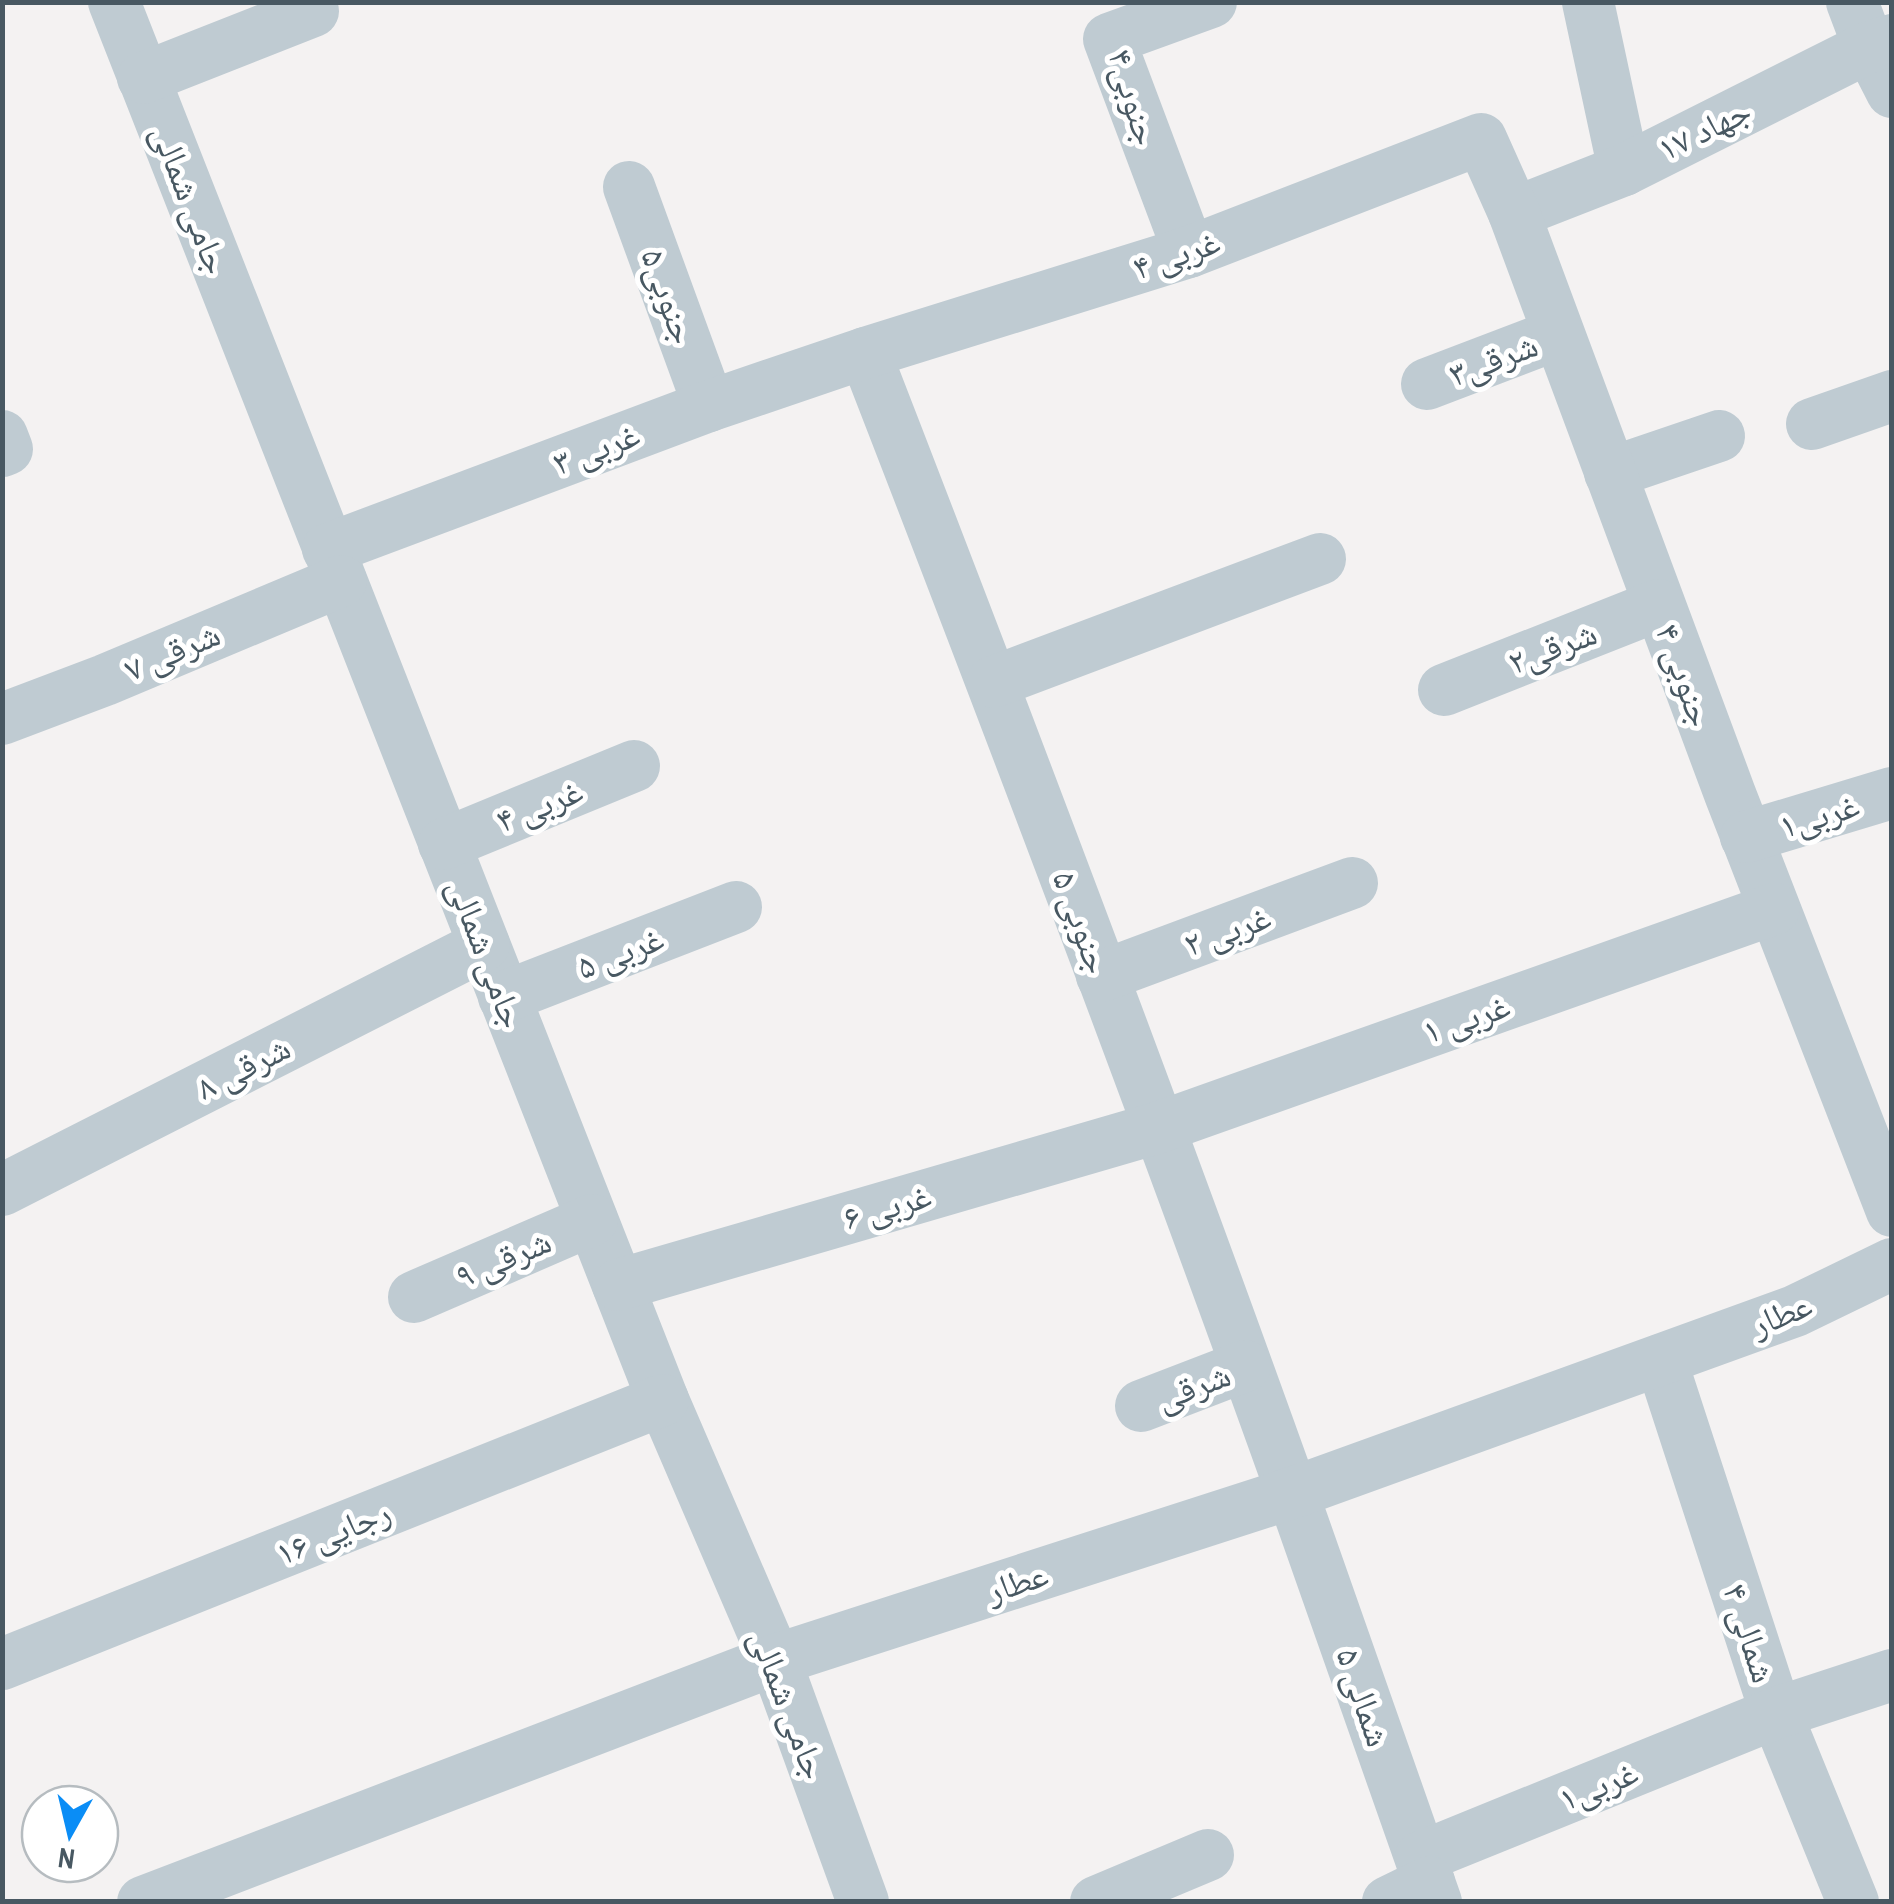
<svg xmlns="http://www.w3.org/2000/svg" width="1894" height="1904" font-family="'Archivo Narrow','Noto Naskh Arabic',sans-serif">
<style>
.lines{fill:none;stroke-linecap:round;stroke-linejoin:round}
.minor{stroke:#bfcbd2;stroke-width:52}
.labels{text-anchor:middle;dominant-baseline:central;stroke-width:10;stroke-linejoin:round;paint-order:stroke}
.street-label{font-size:35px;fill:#485862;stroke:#fff}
</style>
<rect width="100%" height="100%" fill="#f4f2f2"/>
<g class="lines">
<g class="minor">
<path d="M114,2L663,1400L775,1660L863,1902"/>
<path d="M1588,2L1624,170"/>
<path d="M1852,2L1869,47L1892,92"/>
<path d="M143,78L313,11"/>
<path d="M629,187L709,406"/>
<path d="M1514,213L1624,170L1869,47L1892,40"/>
<path d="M1189,252L1109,39L1211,2"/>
<path d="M865,353C1012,732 1156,1112 1293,1495C1341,1630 1388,1766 1436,1902"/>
<path d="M1427,384L1558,334"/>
<path d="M1812,424L1892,396"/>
<path d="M2,436L7,449L2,451"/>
<path d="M1610,473L1719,436"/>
<path d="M328,549L709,406L865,353L1189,252L1481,139L1514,213L1730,794L1892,1211"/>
<path d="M993,682L1320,559"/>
<path d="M1444,690L1659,605"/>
<path d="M2,719L105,680L341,581"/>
<path d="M1746,837L1892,793"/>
<path d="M444,844L634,766"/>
<path d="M1102,976L1352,883"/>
<path d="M504,997L736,907"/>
<path d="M2,1190L484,945"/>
<path d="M618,1285L1157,1128L1774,909"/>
<path d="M414,1297L592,1220"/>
<path d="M1661,1360L1776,1713L1853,1902"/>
<path d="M1141,1406L1245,1366"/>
<path d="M2,1664L663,1400"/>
<path d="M1421,1857L1776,1713L1892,1675"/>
<path d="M143,1902L775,1660L1292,1493L1795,1311L1892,1264"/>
<path d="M1096,1902L1208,1855"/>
<path d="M1388,1902L1429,1882"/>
</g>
</g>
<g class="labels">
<g class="street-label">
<text transform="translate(1134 97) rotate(73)">جنوبی۴</text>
<text transform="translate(1704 129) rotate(-26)">جهاد ۱۷</text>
<text transform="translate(191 199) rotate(69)">جامی شمالی</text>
<text transform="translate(1176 254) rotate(-19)">غربی ۴</text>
<text transform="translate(669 296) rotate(70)">جنوبی۵</text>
<text transform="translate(1493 359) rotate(-21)">شرقی۳</text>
<text transform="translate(596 448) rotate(-21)">غربی ۳</text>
<text transform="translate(1552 647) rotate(-21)">شرقی۲</text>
<text transform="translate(172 651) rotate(-23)">شرقی ۷</text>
<text transform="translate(1685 675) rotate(70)">جنوبی ۴</text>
<text transform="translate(539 805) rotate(-22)">غربی ۴</text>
<text transform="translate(1819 815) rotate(-17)">غربی۱</text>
<text transform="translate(1082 922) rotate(70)">جنوبی ۵</text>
<text transform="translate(1227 930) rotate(-20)">غربی ۲</text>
<text transform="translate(620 952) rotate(-21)">غربی ۵</text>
<text transform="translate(487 953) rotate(69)">جامی شمالی</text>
<text transform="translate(1466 1018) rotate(-19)">غربی ۱</text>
<text transform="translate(243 1067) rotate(-27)">شرقی ۸</text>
<text transform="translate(887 1206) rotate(-16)">غربی ۶</text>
<text transform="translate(503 1258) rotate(-23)">شرقی ۹</text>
<text transform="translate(1781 1314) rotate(-22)">عطار</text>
<text transform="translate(1193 1386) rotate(-21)">شرقی</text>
<text transform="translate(333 1532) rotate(-22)">رجایی ۱۶</text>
<text transform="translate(1017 1582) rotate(-18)">عطار</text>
<text transform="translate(1750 1633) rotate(72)">شمالی ۴</text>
<text transform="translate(1364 1697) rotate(71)">شمالی ۵</text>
<text transform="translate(789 1704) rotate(69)">جامی شمالی</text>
<text transform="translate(1598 1785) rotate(-22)">غربی۱</text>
</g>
</g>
<rect width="1894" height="1904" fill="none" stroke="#485862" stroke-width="10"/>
<g transform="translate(70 1834) rotate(188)"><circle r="48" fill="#ffffff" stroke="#b6bcc0" stroke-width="2.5"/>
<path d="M0-8L18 38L0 25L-18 38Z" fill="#0a8df6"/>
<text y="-15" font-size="28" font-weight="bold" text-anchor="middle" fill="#485862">N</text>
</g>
</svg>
